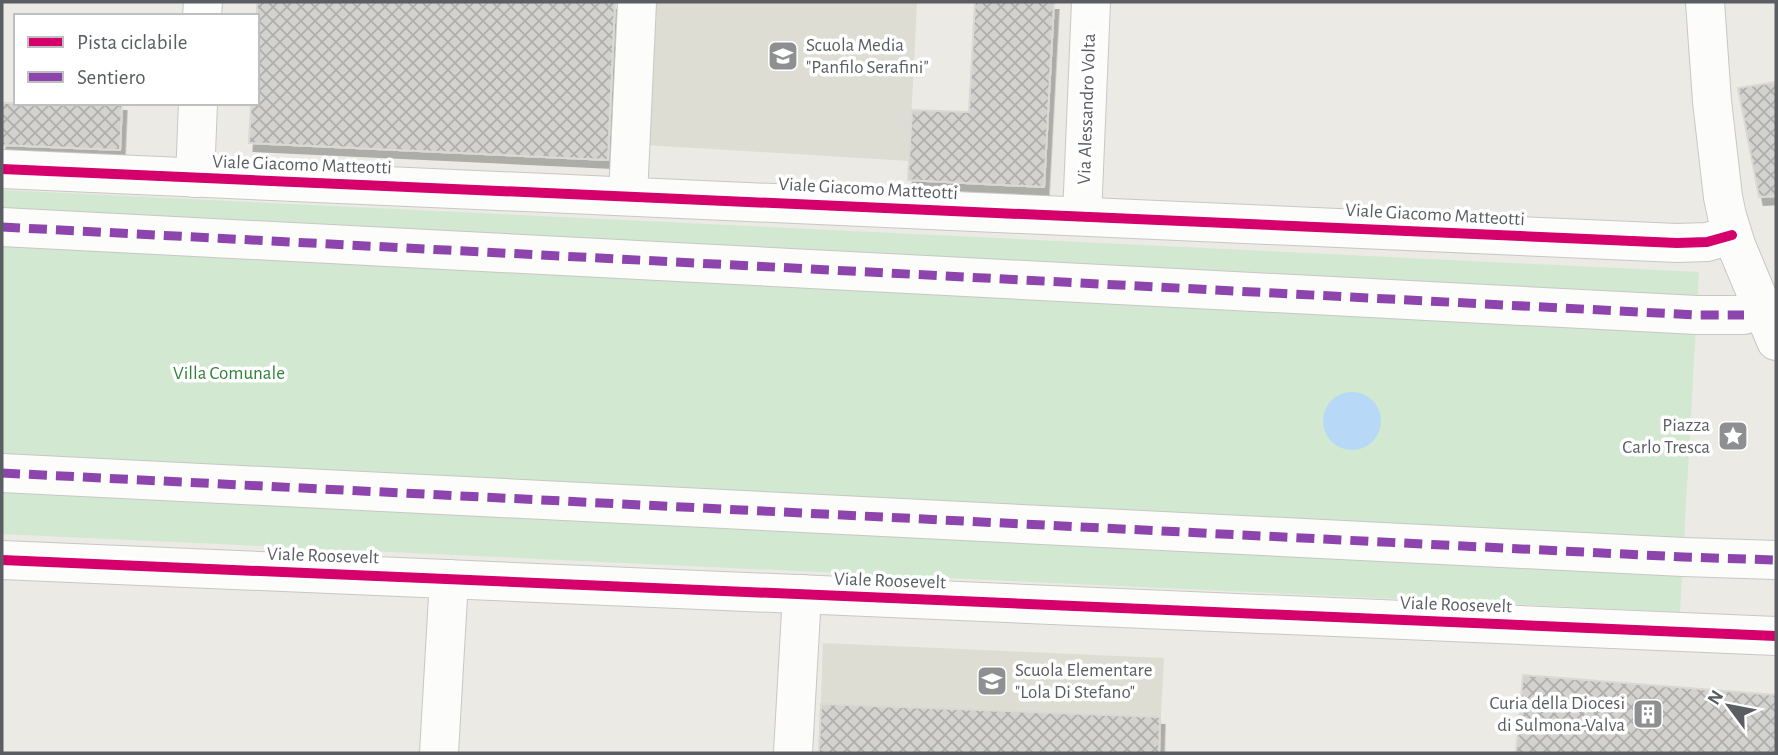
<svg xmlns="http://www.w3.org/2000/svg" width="1778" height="755" font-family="'Alegreya Sans',sans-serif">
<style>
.education{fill:#deddd4}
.park{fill:#d2e8d0}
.water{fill:#b7d8f7}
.building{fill:url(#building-cross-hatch);stroke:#dad9d4;stroke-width:2;filter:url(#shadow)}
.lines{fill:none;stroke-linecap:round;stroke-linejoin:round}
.minor-casing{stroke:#c7c7c5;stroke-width:40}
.minor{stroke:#fcfcfb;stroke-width:38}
.quiet{stroke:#8e44ad;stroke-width:9;stroke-dasharray:18 9;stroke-linecap:butt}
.cycleway-casing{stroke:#fff;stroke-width:15}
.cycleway{stroke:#d6006c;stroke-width:10}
.labels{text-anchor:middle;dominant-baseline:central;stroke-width:7;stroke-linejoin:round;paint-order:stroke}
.poi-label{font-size:19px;fill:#5a5e63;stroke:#fff;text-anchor:start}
.street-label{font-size:19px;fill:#5a5e63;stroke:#fff}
.park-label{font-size:19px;fill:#318339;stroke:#fff}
</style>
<defs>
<pattern id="building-cross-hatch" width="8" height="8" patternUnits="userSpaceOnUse" patternTransform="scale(1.75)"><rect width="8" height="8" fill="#d3d2cf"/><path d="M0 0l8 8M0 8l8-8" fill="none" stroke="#aeaeac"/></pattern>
<filter id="shadow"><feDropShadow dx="4.5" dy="8" stdDeviation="0" flood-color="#0004"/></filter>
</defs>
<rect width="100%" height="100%" fill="#ebeae5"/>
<g class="education">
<path d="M654,2H917L909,161L646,145Z"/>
<path d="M823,643L1164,658L1159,753H819Z"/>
</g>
<path class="park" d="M2,190L1699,272L1680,612L2,534Z"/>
<circle class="water" cx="1352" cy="421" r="29"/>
<g class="building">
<path d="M257,2H615L608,160L249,143L251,103H257Z"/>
<path d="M975,2H1054L1044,187L908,180L912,110L969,112Z"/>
<path d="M1776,82V196L1759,197L1738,88Z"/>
<path d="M2,103H122L120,150L2,145Z"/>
<path d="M1523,675L1776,695V753H1516Z"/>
<path d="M821,704L1160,717L1159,753H819Z"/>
</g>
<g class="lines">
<g class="minor-casing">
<g id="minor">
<path d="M1705,2L1712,101L1723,197L1727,216L1736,245L1776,341"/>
<path d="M202,16L203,2"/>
<path d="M2,169L1677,243L1707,242L1732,235"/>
<path d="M195,178L198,103"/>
<path d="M628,196L637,2"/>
<path d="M1082,216L1091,2"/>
<path d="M2,227L1697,315H1744"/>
<path d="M2,473L1683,557L1776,560"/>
<path d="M2,560L1776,636"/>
<path d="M439,753L449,579"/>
<path d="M793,753L802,594"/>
</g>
</g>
<use href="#minor" class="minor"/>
<g class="quiet">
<path d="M2,227L1697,315H1744"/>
<path d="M2,473L1683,557L1776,560"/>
</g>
<g class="cycleway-casing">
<g id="cycleway">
<path d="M2,169L1677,243L1707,242L1732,235"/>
<path d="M2,560L1776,636"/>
</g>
</g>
<use href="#cycleway" class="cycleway"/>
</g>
<defs>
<g id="school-square" transform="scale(1.575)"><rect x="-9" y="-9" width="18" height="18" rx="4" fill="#8d8f90" stroke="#fff"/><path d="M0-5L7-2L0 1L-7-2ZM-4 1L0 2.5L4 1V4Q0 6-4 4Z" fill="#fff"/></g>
<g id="sight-square" transform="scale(1.575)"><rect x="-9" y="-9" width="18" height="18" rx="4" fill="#8d8f90" stroke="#fff"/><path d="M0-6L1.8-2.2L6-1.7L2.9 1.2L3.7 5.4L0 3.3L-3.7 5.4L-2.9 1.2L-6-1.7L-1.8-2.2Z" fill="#fff"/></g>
<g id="building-square" transform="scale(1.575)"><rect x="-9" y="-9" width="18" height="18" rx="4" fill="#8d8f90" stroke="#fff"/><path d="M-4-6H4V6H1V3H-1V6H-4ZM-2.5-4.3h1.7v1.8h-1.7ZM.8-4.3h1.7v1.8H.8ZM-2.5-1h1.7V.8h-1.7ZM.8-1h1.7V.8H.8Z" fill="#fff"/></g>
</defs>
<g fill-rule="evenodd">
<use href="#school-square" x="783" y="56"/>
<use href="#sight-square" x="1733" y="436"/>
<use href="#school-square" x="992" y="681"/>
<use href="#building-square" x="1648" y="714"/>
</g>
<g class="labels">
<g class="poi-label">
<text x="806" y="45">Scuola Media<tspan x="806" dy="22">"Panfilo Serafini"</tspan></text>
<text x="1710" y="425" text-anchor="end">Piazza<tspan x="1710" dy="22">Carlo Tresca</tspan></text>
<text x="1015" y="670">Scuola Elementare<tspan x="1015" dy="22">"Lola Di Stefano"</tspan></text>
<text x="1625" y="703" text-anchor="end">Curia della Diocesi<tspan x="1625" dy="22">di Sulmona-Valva</tspan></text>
</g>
<g class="street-label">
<text transform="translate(1087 109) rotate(-88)">Via Alessandro Volta</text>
<text transform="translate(302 165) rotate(2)">Viale Giacomo Matteotti</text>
<text transform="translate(868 189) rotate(3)">Viale Giacomo Matteotti</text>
<text transform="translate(1435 215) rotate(3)">Viale Giacomo Matteotti</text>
<text transform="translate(323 556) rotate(2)">Viale Roosevelt</text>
<text transform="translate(890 581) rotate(2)">Viale Roosevelt</text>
<text transform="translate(1456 605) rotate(2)">Viale Roosevelt</text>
</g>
<g class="park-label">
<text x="229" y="373">Villa Comunale</text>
</g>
</g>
<rect width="1778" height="755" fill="none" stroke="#5a5e63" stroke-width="7"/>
<rect x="14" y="14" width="245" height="91" fill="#ffffff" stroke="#bdbfc1" stroke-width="2"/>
<rect x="28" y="37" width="35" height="10" fill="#d6006c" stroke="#bdbfc1" stroke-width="2"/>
<text x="77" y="49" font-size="21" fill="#5a5e63">Pista ciclabile</text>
<rect x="28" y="72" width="35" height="10" fill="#8e44ad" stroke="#bdbfc1" stroke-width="2"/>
<text x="77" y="84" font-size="21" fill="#5a5e63">Sentiero</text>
<g transform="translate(1729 706) rotate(302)" stroke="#ffffff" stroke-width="5" paint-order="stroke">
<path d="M0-5L12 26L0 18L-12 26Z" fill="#5a5e63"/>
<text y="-10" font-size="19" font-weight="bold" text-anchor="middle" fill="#5a5e63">N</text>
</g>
</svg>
